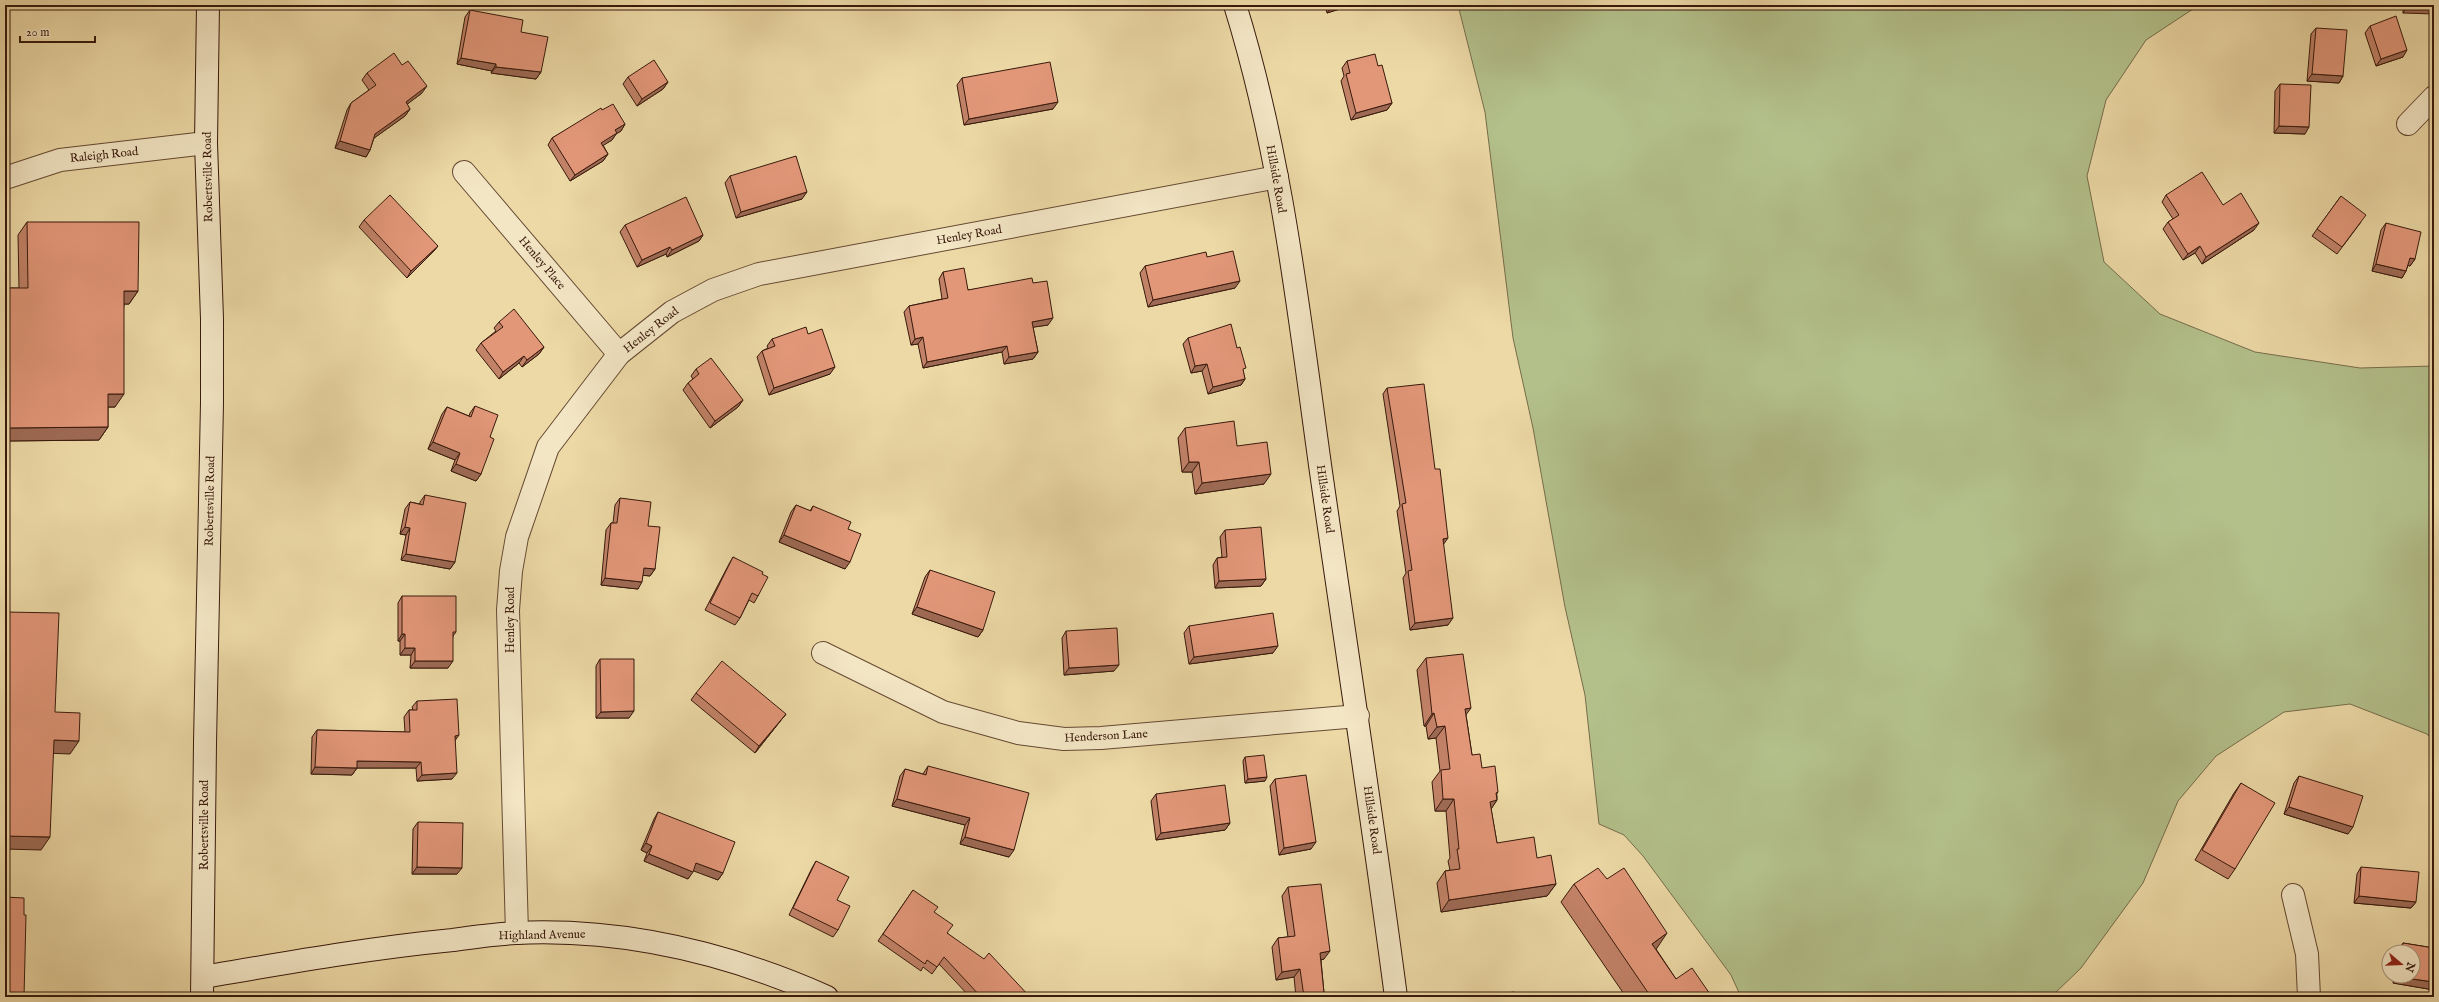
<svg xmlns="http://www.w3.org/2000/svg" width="2439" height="1002" font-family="'IM FELL English',serif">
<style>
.green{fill:#b3c08a;stroke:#766c4a}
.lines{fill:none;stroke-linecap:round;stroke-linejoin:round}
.street-casing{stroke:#654932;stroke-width:24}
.secondary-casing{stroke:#38190b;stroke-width:24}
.street{stroke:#f3e6c5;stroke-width:22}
.secondary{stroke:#f3e6c5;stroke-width:22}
.wall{fill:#c28268;stroke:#38190b}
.shaded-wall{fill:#9e6a55;stroke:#38190b}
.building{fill:#e29779;stroke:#38190b}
.labels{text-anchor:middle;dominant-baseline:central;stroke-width:3;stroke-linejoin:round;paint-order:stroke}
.street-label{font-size:12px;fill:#38190b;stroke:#f3e6c5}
</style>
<rect width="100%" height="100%" fill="#ecd9a6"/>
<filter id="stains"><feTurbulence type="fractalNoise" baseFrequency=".005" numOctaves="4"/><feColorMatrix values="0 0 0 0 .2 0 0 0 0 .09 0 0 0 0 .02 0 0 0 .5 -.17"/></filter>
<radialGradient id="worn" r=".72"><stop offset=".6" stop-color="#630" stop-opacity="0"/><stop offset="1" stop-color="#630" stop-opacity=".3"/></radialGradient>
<path class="green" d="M1458,5H2199L2146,40L2106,100L2087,176L2104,262L2160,314L2255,352L2360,368L2434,366V742L2427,734L2350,704L2284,712L2216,756L2178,801L2143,883L2081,968L2051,997H1741L1731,975L1643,856L1624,835L1599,824L1585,695L1565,607L1533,428L1513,338L1485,112Z"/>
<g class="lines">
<g class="street-casing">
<g id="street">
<path d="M2408,124L2434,97"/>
<path d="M464,172L619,354"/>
<path d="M5,178L60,160L206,143"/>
<path d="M823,653L943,712L1018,733L1064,739L1101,738L1358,716"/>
<path d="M2293,895L2307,954L2309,997"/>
<path d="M517,933L508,610L511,571L517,537L548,447L619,354L672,312L713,290L759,274L1277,177"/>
</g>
</g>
<g class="secondary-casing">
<g id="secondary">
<path d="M1235,5C1282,156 1299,315 1321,472C1346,647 1373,822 1396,997"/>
<path d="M203,977C286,963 369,948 453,940C474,937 495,934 516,933C623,928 730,954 827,997"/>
<path d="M202,997L205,743L212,403V319L206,143L208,5"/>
</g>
</g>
<use href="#street" class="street"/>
<use href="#secondary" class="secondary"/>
</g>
<g class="wall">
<path d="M1325,5H1352L1327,13Z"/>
<path d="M2403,5H2434L2403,13Z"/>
<path d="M470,10L521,32L541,72L536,79L491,73L492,71L457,64L465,17Z"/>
<path d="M2370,26L2403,57L2376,66L2365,33Z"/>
<path d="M2316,28L2343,76L2339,83L2307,81L2311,34Z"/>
<path d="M1347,61L1378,66L1392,103L1387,110L1351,120L1341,81L1344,76L1342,68Z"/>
<path d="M367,73L422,93L407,104L410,109L405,116L374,138L370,150L366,157L335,148L347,110L351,103L369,90L362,80Z"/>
<path d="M628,77L668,82L663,89L637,106L623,84Z"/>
<path d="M962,78L1053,109L964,125L957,85Z"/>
<path d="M2280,84L2305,134L2274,133L2275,91Z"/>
<path d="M602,110L625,124L621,131L616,134L612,140L603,145L608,154L603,161L570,181L548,145L552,138Z"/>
<path d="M730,176L802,199L736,218L725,183Z"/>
<path d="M2166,195L2223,205L2254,230L2202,264L2195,253L2183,260L2163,229L2168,222L2173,219L2162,202Z"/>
<path d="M2341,196L2361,222L2337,254L2312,236Z"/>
<path d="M364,220L438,246L433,252L407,278L359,227Z"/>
<path d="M27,222L138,291L129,304H124L115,407H108V427L99,440L7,441L5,468V290L6,288H19L18,235Z"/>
<path d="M2386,223L2415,259L2410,266L2408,265L2406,271L2402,278L2372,271L2381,230Z"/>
<path d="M625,225L703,235L699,241L667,257L666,254L637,267L620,232Z"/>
<path d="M1207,257L1235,288L1148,307L1140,273L1145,266Z"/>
<path d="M943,272L968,290L1033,283L1048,325L1033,327L1038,352L1033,359L1004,364L1002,352L923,368L918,344L911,345L904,312L909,306L942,299L939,279Z"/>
<path d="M499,322L544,347L539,354L522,367L519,363L499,379L476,350L481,343L496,331L494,328Z"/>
<path d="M808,334L830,374L769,395L757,357L762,351L768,348L767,346L772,339Z"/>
<path d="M1188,338L1237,348L1245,379L1241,385L1208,394L1202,371L1191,373L1183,344Z"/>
<path d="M696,369L743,400L738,407L710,428L683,390L688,383L693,379L691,376Z"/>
<path d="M1387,388L1443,545L1448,625L1410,630L1403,578L1406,573L1397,511L1400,506L1383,394Z"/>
<path d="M475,406L490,437L481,474L476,481L451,471L455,460L428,449L442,414L447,407L469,416L470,413Z"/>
<path d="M1185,428L1264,484L1195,494L1192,472H1182L1178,438Z"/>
<path d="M425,495L455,562L450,569L401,560L406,535L400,534L405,509L410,502L420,504V502Z"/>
<path d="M620,498L648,526L655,569L650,576L643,575L638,589L601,585L606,530L611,523H613L615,505Z"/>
<path d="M796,505L810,511L813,506L848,529L845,569L779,542L791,512Z"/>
<path d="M1225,530L1266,579L1261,586L1215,588L1213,565L1217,558L1222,557L1220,537Z"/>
<path d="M733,557L762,574L758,596L754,603L749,600L740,618L735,625L705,610L729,564Z"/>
<path d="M930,570L983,630L978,637L912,614L925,577Z"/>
<path d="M402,596L456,632L453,636L448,668H410L411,655H400V641H398V603Z"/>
<path d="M1189,626L1273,653L1189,664L1184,633Z"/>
<path d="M1066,631L1114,671L1064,675L1062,638Z"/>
<path d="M1426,658L1466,715L1472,755L1482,768L1497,795V800L1491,809L1497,843L1537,858L1556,884L1547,896L1441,912L1437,883L1445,871L1450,870L1448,861L1450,858L1446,811H1435L1432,782L1440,771L1436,738L1428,739L1426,726H1424L1417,670Z"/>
<path d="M600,659L629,718H596V666Z"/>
<path d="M696,693L786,714L755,753L691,700Z"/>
<path d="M417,701L455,740L452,779L417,781L416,768H357L352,775L311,774L312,737L317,730L405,732L404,717L409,710H413L412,707Z"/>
<path d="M1245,757L1265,781L1245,783L1243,761Z"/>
<path d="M928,766L1009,857L960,844L965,825L892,806L900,776L905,769L923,774Z"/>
<path d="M2299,776L2348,834L2284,814L2294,783Z"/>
<path d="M1275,779L1311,849L1279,855L1270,786Z"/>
<path d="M2241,783L2235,869L2228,879L2195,860L2234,793Z"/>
<path d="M1156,794L1230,823L1225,830L1156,840L1151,801Z"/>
<path d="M658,812L723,873L718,880L693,870L688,879L644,861L647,853L641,850L654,819Z"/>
<path d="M418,822L457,874H412L413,829Z"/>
<path d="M816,861L837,900L838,930L833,937L789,915L812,868Z"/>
<path d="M2361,867L2416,902L2411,908L2354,903L2357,874Z"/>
<path d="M1574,884L1656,949L1676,979L1712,997H1626L1561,902Z"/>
<path d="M1288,887L1324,959L1321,960L1324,993L1336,997H1296L1294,977L1276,980L1272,947L1278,938L1288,937L1282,896Z"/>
<path d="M913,890L934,912L947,933L1030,997H970L939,964L932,974L923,967L921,971L878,941Z"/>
<path d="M2403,943L2434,948V990L2393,983L2394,976H2413V952H2398V950Z"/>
</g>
<g class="shaded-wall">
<path d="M1335,5H1352L1327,13L1332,6Z"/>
<path d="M2407,6L2434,7V14L2403,13Z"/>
<path d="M2407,50L2403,57L2376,66L2381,59Z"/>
<path d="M461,58L496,64L492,71L457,64Z"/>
<path d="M496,67L541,72L536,79L491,73Z"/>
<path d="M2312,74L2343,76L2339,83L2307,81Z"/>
<path d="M668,82L663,89L637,106L642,99Z"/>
<path d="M427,86L422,93L401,109L406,102Z"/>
<path d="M1058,102L1053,109L964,125L969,119Z"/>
<path d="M1392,103L1387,110L1351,120L1356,113Z"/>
<path d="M410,109L405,116L370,141L375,134Z"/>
<path d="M625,124L621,131L616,134L612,140L596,150L601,143L615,130Z"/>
<path d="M2279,126L2309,127L2305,134L2274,133Z"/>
<path d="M340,141L370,150L366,157L335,148Z"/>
<path d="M608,154L603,161L570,181L575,175Z"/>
<path d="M807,192L802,199L736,218L741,212Z"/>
<path d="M2259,223L2254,230L2202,264L2206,257Z"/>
<path d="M703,235L699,241L667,257L672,250Z"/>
<path d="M438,246L433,252L407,278L411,271Z"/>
<path d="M2200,246L2195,253L2183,260L2188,254Z"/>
<path d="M670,247L666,254L637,267L642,260Z"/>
<path d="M2410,258L2415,259L2410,266L2405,265Z"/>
<path d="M2376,264L2406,271L2402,278L2372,271Z"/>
<path d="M1240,281L1235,288L1148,307L1153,300Z"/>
<path d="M124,291H138L129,304H114Z"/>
<path d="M1053,318L1048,325L1028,328L1032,322Z"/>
<path d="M923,337L918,344L911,345L915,339Z"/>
<path d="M1007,346L1002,352L923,368L927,362Z"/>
<path d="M544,347L539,354L522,367L527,360Z"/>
<path d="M1038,352L1033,359L1004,364L1009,357Z"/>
<path d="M524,356L519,363L499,379L503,372Z"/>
<path d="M1207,364L1202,371L1191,373L1195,366Z"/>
<path d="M835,367L830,374L769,395L774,388Z"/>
<path d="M1245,379L1241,385L1208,394L1213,387Z"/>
<path d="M108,394H124L115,407H99Z"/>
<path d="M743,400L738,407L710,428L715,421Z"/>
<path d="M108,427L99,440L5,441L7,428Z"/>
<path d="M433,442L460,453L455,460L428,449Z"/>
<path d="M1189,462H1199L1192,472H1182Z"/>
<path d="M456,464L481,474L476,481L451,471Z"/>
<path d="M1271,474L1264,484L1195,494L1202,483Z"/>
<path d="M405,527L410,528L406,535L400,534Z"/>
<path d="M784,535L850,562L845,569L779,542Z"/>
<path d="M1448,538L1443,545V539Z"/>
<path d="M406,554L455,562L450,569L401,560Z"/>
<path d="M644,568L655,569L650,576L639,575Z"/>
<path d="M605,578L642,582L638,589L601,585Z"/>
<path d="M1266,579L1261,586L1215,588L1219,581Z"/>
<path d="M917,607L983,630L978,637L912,614Z"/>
<path d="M1453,618L1448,625L1410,630L1415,623Z"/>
<path d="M402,634H405L400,641H398Z"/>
<path d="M1278,646L1273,653L1189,664L1194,657Z"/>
<path d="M405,648H415L411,655H400Z"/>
<path d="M415,661H453L448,668H410Z"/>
<path d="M1119,665L1114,671L1064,675L1069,668Z"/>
<path d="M1471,708L1462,720L1465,709Z"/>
<path d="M634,711L629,718H596L601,712Z"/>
<path d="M1434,713L1426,726H1424L1432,714Z"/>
<path d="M786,714L781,720L755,753L759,746Z"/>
<path d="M1445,726L1436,738L1428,739L1437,727Z"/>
<path d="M459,735L454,742L455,736Z"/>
<path d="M54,740L79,741L70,754L45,753Z"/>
<path d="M357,761L421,762L416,768H352Z"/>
<path d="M315,767L357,768L352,775L311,774Z"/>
<path d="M457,773L452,779L417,781L422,775Z"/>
<path d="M1267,777L1265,781L1245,783L1248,779Z"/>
<path d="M1498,792L1492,801L1497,800L1489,812L1481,814L1496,793Z"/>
<path d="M897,799L970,818L965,825L892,806Z"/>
<path d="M1443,799H1454L1446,811H1435Z"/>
<path d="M2289,807L2353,827L2348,834L2284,814Z"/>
<path d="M1230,823L1225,830L1156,840L1161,833Z"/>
<path d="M5,836L50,837L41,850L5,849Z"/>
<path d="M965,837L1014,850L1009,857L960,844Z"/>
<path d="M1316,842L1311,849L1279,855L1284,848Z"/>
<path d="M646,843L652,846L647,853L641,850Z"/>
<path d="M649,854L693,872L688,879L644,861Z"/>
<path d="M696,863L723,873L718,880L691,870Z"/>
<path d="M417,867L462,868L457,874H412Z"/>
<path d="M1556,884L1547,896L1441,912L1449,900Z"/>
<path d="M2359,896L2416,902L2411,908L2354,903Z"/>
<path d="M1667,933L1655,951L1652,944Z"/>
<path d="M1330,951L1324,959L1314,961L1320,953Z"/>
<path d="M1300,969L1294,977L1276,980L1282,972Z"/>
<path d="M2398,977L2434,982V990L2393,983Z"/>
</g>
<g class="building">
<path d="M2407,5H2434V7L2407,6Z"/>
<path d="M470,10L523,20L521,32L548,37L541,72L496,67V64L461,58Z"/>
<path d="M2396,16L2407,50L2381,59L2370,26Z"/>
<path d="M2316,28L2347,30L2343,76L2312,74Z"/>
<path d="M394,53L402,65L408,61L427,86L406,102L410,109L375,134L370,150L340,141L351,103L376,85L367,73Z"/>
<path d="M1375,54L1378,66L1382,65L1392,103L1356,113L1346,74L1350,73L1347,61Z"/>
<path d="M654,60L668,82L642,99L628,77Z"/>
<path d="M1050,62L1058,102L969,119L962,78Z"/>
<path d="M2280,84L2311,85L2309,127L2279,126Z"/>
<path d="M613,104L625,124L615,130L617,133L601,143L608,154L575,175L552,138L601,108L602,110Z"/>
<path d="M796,156L807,192L741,212L730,176Z"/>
<path d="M2202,172L2223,205L2241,193L2259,223L2206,257L2200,246L2188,254L2168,222L2179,215L2166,195Z"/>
<path d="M390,195L438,246L411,271L364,220Z"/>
<path d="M2341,196L2366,215L2342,247L2317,229Z"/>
<path d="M686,197L703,235L672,250L670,247L642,260L625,225Z"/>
<path d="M27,222H139L138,291H124V394H108V427L7,428V466H5V396H6V288H28Z"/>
<path d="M2386,223L2421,232L2415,259L2410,258L2406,271L2376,264Z"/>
<path d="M1233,251L1240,281L1153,300L1145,266L1206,252L1207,257Z"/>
<path d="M964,268L968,290L1032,278L1033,283L1047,281L1053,318L1032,322L1038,352L1009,357L1007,346L927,362L923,337L915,339L909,306L948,298L943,272Z"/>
<path d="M514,309L544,347L527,360L524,356L503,372L481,343L503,327L499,322Z"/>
<path d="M1231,324L1237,348L1240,347L1246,368L1243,369L1245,379L1213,387L1207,364L1195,366L1188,338Z"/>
<path d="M806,327L808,334L822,329L835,367L774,388L762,351L775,346L772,339Z"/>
<path d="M711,358L743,400L715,421L688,383L699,374L696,369Z"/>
<path d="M1424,384L1435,469H1440L1448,538L1443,539L1453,618L1415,623L1408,571L1412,570L1402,504L1406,503L1387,388Z"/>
<path d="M475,406L498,415L490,437L494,439L481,474L456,464L460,453L433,442L447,407L471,417Z"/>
<path d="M1234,421L1237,446L1267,442L1271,474L1202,483L1199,462H1189L1185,428Z"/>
<path d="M425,495L466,503L455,562L406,554L410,528L405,527L410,502L423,505Z"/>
<path d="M620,498L651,502L648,526L660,527L655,569L644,568L642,582L605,578L611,523H617Z"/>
<path d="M796,505L811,511L813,506L851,522L848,529L861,534L850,562L784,535Z"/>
<path d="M1261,527L1266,579L1219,581L1217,558L1227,557L1225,530Z"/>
<path d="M733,557L763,572L762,574L768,577L758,596L752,593L740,618L710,603Z"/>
<path d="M930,570L995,592L983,630L917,607Z"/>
<path d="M402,596H456V632H453V661H415V648H405V634H402Z"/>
<path d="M5,612L59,613L55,712L80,713L79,741L54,740L50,837L5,836Z"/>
<path d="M1273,613L1278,646L1194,657L1189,626Z"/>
<path d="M1117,628L1119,665L1069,668L1066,631Z"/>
<path d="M1463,654L1471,708L1465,709L1472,755L1480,754L1482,768L1495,766L1498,792L1496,793L1497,800L1490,802L1497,843L1534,837L1537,858L1551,855L1556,884L1449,900L1445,871L1460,869L1457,849H1459L1454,799H1443L1441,770L1450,769L1445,726L1437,727L1434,713L1432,714L1426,658Z"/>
<path d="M600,659H634V711L601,712Z"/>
<path d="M722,661L786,714L759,746L696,693Z"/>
<path d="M457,699L459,735L455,736L457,773L422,775L421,762L357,761V768L315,767L317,730L410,732L409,710H417V701Z"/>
<path d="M1264,755L1267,777L1248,779L1245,757Z"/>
<path d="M928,766L1029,793L1014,850L965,837L970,818L897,799L905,769L926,775Z"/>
<path d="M1306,775L1316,842L1284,848L1275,779Z"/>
<path d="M2299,776L2363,796L2353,827L2289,807Z"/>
<path d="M2241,783L2275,803L2235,869L2202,850Z"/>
<path d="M1225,785L1230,823L1161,833L1156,794Z"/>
<path d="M658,812L735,842L723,873L696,863L693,872L649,854L652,846L646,843Z"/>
<path d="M418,822L463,823L462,868L417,867Z"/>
<path d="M816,861L849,877L837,900L850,906L838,930L793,908Z"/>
<path d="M2361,867L2419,872L2416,902L2359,896Z"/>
<path d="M1598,868L1607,879L1624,868L1667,933L1652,944L1676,979L1692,968L1712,997H1651L1574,884Z"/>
<path d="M1321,884L1330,951L1320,953L1324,993H1336V997H1304L1300,969L1282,972L1278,938L1295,936L1288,887Z"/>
<path d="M913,890L938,907L934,912L953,925L947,933L984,959L989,953L1030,997H981L944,957L937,967L927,960L925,964L883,934Z"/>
<path d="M5,897L24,898V915H26L24,997H5Z"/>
<path d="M2403,943L2434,948V982L2398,977V976H2413V952H2402Z"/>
<path d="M1514,992L1515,997H1486V996Z"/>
</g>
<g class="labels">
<g class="street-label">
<text transform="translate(104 155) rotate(-6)">Raleigh Road</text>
<text transform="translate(208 177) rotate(-91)">Robertsville Road</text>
<text transform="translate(1276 179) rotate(80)">Hillside Road</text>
<text transform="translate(969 235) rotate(-10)">Henley Road</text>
<text transform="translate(542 263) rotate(50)">Henley Place</text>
<text transform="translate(651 330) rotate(-38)">Henley Road</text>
<text transform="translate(1325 499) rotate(82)">Hillside Road</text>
<text transform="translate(210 501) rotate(-89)">Robertsville Road</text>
<text transform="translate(510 620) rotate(-90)">Henley Road</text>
<text transform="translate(1106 736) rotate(-3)">Henderson Lane</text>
<text transform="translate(1372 820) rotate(82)">Hillside Road</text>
<text transform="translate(204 825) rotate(-90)">Robertsville Road</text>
<text transform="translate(542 935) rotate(-1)">Highland Avenue</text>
</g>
</g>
<rect width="2439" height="1002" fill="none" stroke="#ecd9a6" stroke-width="20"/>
<rect x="6" y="6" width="2427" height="990" fill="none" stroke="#38190b" stroke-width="2"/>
<rect x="10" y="10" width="2419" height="982" fill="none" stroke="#38190b"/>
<g transform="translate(2401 964) rotate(109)"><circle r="19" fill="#f3e6c5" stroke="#a8947b"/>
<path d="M0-3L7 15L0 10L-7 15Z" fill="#8f2418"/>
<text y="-6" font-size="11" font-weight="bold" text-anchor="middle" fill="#38190b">N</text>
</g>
<path d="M20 36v6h75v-6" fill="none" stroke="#38190b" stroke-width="2"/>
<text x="26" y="36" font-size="12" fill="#38190b" stroke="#f3e6c5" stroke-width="3" paint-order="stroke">20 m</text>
<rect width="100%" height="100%" filter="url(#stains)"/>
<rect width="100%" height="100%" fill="url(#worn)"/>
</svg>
